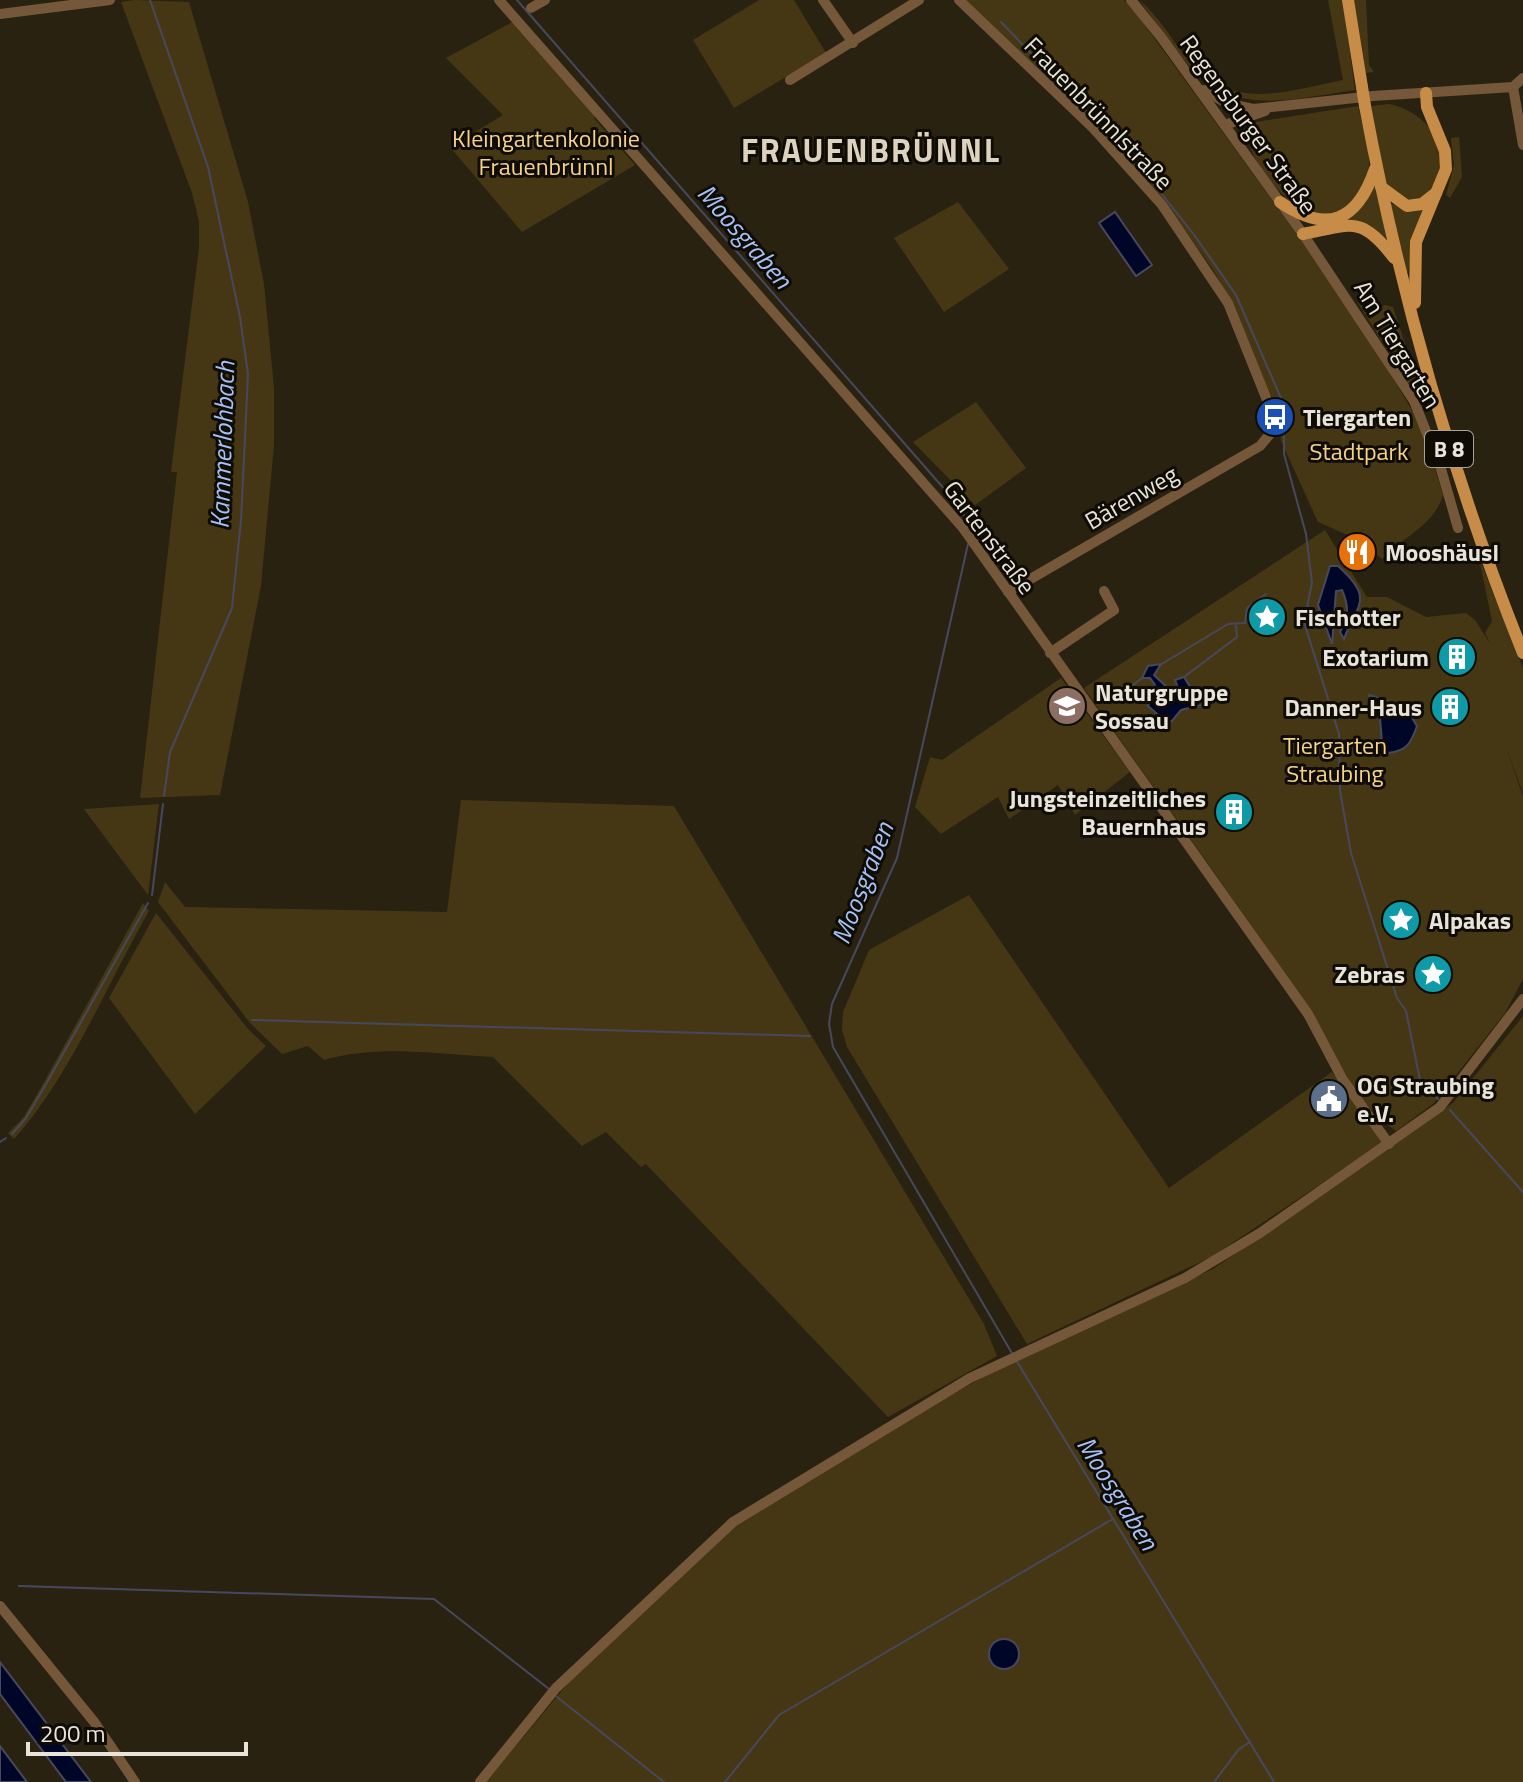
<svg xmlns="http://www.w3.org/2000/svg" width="1523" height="1782" font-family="'Titillium Web',sans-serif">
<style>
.green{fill:#463714}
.water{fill:#000627;stroke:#46495d;stroke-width:2}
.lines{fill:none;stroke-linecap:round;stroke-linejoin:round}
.stream{stroke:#46495d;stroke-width:2}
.minor{stroke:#755839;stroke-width:10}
.major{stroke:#c88c49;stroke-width:12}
.major-bridge{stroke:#c88c49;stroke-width:12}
.labels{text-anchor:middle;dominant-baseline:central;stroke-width:6;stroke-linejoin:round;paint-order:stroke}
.shield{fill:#0f0c05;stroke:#a8a39a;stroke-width:2}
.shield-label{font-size:22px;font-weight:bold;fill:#e9e4da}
.street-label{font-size:24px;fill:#e9e4da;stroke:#0f0c05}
.park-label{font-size:24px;fill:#f6d288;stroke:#0f0c05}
.poi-label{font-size:24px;font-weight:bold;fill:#e9e4da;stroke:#0f0c05;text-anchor:start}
.water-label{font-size:26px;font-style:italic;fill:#a6c1f5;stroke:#0f0c05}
.district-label{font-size:32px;font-weight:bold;letter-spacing:2px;fill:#ddd2bd;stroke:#0f0c05}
</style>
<rect width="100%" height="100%" fill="#292211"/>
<g class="green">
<path d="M134,0L189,2L248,202L264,284L274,388V445L261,586L220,795L140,798L177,472H171L199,248V221L192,193L121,2Z"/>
<path d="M759,0H794L826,53L734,108L693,40Z"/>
<path d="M966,0H1124L1136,13L1352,310L1422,427L1443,495C1434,526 1401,538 1382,559L1359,540L1318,522L1281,441L1275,403L1258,372L1236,309L1212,268L1181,225Z"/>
<path d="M1139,0C1157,14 1171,38 1185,56C1229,113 1283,92 1343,80L1328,0H1343L1355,90C1301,97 1240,117 1196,73C1175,51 1158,24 1139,0Z"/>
<path d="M1354,0H1366L1369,65L1374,72L1366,73Z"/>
<path d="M514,21L597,114L594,118L635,165L522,232L450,147L503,115L446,58Z"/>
<path d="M1389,104C1416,109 1446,134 1442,166C1441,175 1434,187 1430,196L1410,202L1390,192L1384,179L1370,106Z"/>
<path d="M1358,106C1369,157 1381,170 1344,211C1335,213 1322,217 1313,214C1286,207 1244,157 1248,129L1256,122Z"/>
<path d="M1459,137L1462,177L1450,198L1446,195L1454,165L1451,138Z"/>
<path d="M1374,186H1376L1386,238L1347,220L1364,205Z"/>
<path d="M958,202L1009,269L944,312L894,238Z"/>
<path d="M1390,204L1424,208L1408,272L1406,271Z"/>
<path d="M1361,301L1374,311L1385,305L1393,307L1417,381L1409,384L1358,303Z"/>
<path d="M976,402L1026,468L975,505L913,442Z"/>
<path d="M1325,530L1367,597H1387L1426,617L1466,613L1475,620L1491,645L1485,633L1492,621L1479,558L1523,668V793L1504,742L1523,796V979L1505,1013L1434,1103L1396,1131C1353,1103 1335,1050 1308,1009C1236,900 1158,795 1084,688Z"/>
<path d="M1061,678L1130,772L1075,815L1058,785L1009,819L998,797L941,834L915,807L930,757L942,760Z"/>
<path d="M461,800L674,806L984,1324L997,1356L888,1417L646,1164L641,1167L606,1132L582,1146L493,1057C439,1054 377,1044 324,1060L308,1046L282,1054L250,1023L158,902L165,882L185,907L447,912Z"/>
<path d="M159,804L148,895L84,809Z"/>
<path d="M969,895L1169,1188L1332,1072L1384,1142L1211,1257L1027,1344L847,1047L842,1030L843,1012L869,950Z"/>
<path d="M143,903L149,911C107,984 70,1077 14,1139L8,1133L23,1118L38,1093Z"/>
<path d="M156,913L248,1029L266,1046L195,1114L109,998Z"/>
<path d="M1523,1016V1782H486L569,1682L734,1526L896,1426L1001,1367L1213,1269L1453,1103Z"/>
</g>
<g class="water">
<path d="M1115,212L1152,265L1136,276L1099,223Z"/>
<path d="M1330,566H1338C1376,600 1356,605 1344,639L1340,632C1349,616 1349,606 1342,590L1336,591L1332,644L1318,605Z"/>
<path d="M1161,664L1154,675L1171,691L1177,685L1175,680L1184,677L1201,705L1181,710L1172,721L1164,720L1148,706L1155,685L1150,678H1142L1148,666Z"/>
<path d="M1369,695C1389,701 1406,705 1417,726C1411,743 1407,751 1388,753L1382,742L1379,706L1371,702Z"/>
<circle cx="1004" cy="1654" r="15"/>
<path d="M0,1662L91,1782H66L0,1694Z"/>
<path d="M0,1746L27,1782H0Z"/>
</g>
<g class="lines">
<g class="stream">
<path d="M150,0L208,167L240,317L248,374L241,520L232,608L170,752L164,796"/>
<path d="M517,0L960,507L971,530"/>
<path d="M1001,22L1142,169L1195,236L1236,295L1284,405V454L1306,534L1312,583L1304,622L1339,734L1340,791L1351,853L1397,998L1406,1011L1420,1080L1438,1099"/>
<path d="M968,544L897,858L832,1004L829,1024L833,1047L1013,1355"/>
<path d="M1160,665L1228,624L1245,623L1247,608L1266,594"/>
<path d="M1184,677L1237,637L1236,626"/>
<path d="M1124,692L1142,678"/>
<path d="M152,895L163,804"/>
<path d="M252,1020L810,1036"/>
<path d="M1450,1110L1523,1192"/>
<path d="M12,1134L26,1118L46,1084L148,903"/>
<path d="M0,1142L6,1138"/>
<path d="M1016,1360L1274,1782"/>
<path d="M19,1586L434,1599L549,1689"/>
<path d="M557,1697L664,1782"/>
<path d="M725,1782L779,1715L1111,1520"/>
<path d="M1214,1782L1239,1749L1250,1742"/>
</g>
<g class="minor">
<path d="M499,0L963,528L1308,1014L1343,1080L1389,1144"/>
<path d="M823,0L853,43"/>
<path d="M959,0L1093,128L1162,205L1228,303L1275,420L1270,434L1260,446L1008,592"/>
<path d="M1131,0L1161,37L1303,234L1414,401L1441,469L1458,528"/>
<path d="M531,8L545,0"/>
<path d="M0,14L110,0"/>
<path d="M790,80L919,0"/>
<path d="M1513,87L1523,145"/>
<path d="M1204,90L1226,103L1253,109L1373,96L1513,87L1523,78"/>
<path d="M1225,125L1265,111"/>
<path d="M1050,653L1114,610L1104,591"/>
<path d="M0,1606L95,1723L135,1782"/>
<path d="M480,1782L556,1688L733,1522L970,1378L1185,1278L1260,1233L1440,1107L1523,999"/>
</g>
<g class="major">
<path d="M1348,0L1362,87"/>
<path d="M1365,106C1400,294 1452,476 1523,653"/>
<path d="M1381,187L1407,206L1422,204L1436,193"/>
<path d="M1280,202C1327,234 1357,222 1375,169"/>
<path d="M1303,234C1350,225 1361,214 1394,258"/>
<path d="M1415,303L1416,242L1446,169L1445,151L1427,107L1426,93"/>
</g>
<path class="major-bridge" d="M1362,87L1365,106"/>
</g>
<defs>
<g id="bus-disc" transform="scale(2)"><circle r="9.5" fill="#1a4fb4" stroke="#0f0c05"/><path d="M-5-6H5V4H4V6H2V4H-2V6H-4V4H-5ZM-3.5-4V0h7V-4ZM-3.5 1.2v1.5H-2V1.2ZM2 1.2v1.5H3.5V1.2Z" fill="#fff"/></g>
<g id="restaurant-disc" transform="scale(2)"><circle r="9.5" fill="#e8710a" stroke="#0f0c05"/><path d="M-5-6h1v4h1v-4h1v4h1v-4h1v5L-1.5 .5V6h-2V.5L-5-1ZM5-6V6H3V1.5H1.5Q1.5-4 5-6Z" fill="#fff"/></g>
<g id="sight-disc" transform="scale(2)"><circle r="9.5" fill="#0f9aa8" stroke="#0f0c05"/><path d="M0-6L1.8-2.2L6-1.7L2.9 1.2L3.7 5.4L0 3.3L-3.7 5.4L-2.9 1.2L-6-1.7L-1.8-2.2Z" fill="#fff"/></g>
<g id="building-disc" transform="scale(2)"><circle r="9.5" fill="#0f9aa8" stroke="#0f0c05"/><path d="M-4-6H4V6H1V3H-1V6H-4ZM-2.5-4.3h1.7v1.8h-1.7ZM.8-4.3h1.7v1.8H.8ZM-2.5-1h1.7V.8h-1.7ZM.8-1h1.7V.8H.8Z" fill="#fff"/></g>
<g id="school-disc" transform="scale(2)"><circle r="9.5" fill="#8d6e63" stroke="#0f0c05"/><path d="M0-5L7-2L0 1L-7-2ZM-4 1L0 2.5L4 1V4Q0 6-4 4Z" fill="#fff"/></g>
<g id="civic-disc" transform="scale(2)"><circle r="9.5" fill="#5c6f8a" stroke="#0f0c05"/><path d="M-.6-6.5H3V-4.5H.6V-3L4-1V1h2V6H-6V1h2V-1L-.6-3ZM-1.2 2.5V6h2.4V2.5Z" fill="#fff"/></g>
</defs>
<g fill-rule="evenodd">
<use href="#bus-disc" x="1275" y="417"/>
<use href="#restaurant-disc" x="1357" y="552"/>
<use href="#sight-disc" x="1267" y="617"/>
<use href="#building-disc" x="1457" y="657"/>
<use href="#school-disc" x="1067" y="706"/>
<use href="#building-disc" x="1450" y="707"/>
<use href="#building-disc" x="1234" y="812"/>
<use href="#sight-disc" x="1401" y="920"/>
<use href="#sight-disc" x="1433" y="974"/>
<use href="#civic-disc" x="1329" y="1099"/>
</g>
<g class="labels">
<rect class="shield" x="1425" y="431" width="48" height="36" rx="6"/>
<g class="shield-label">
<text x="1449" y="449">B 8</text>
</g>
<g class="street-label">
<text transform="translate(1099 113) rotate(46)">Frauenbrünnlstraße</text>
<text transform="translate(1249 124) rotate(54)">Regensburger Straße</text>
<text transform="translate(1398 344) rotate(59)">Am Tiergarten</text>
<text transform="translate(1131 497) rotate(-30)">Bärenweg</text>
<text transform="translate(990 537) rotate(53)">Gartenstraße</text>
</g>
<g class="park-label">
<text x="546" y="138">Kleingartenkolonie<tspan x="546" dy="28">Frauenbrünnl</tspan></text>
<text x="1359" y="451">Stadtpark</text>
<text x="1335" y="745">Tiergarten<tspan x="1335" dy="28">Straubing</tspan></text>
</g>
<g class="poi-label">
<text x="1303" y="417">Tiergarten</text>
<text x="1385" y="552">Mooshäusl</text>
<text x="1295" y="617">Fischotter</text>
<text x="1429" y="657" text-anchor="end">Exotarium</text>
<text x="1095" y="692">Naturgruppe<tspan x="1095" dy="28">Sossau</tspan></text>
<text x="1422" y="707" text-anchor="end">Danner-Haus</text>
<text x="1206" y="798" text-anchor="end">Jungsteinzeitliches<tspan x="1206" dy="28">Bauernhaus</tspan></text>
<text x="1429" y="920">Alpakas</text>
<text x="1405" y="974" text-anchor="end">Zebras</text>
<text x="1357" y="1085">OG Straubing<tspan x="1357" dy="28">e.V.</tspan></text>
</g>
<g class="water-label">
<text transform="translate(745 236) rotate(49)">Moosgraben</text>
<text transform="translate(222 445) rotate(-88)">Kammerlohbach</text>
<text transform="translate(862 883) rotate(-69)">Moosgraben</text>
<text transform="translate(1118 1493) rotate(58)">Moosgraben</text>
</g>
<g class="district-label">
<text x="871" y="150">FRAUENBRÜNNL</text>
</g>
</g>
<path d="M28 1742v12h218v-12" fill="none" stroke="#e9e4da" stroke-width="4"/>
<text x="40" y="1742" font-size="24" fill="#e9e4da" stroke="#0f0c05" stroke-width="6" paint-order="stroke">200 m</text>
</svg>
